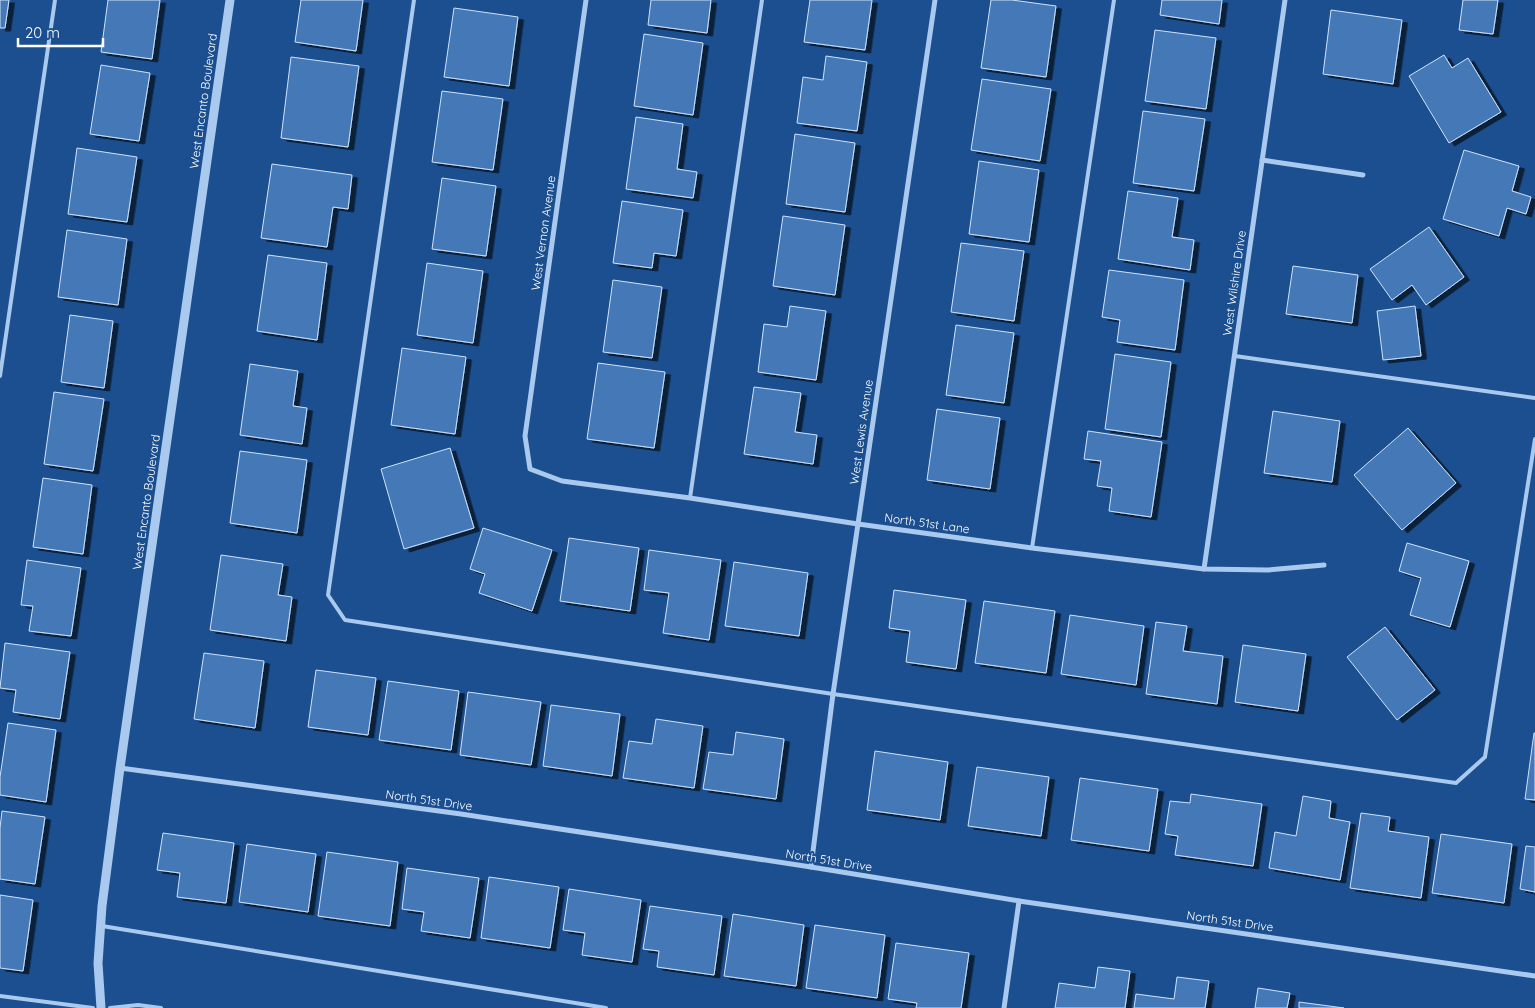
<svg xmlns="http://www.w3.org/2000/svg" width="1535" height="1008" font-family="Quicksand,sans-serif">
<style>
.building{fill:#4478b7;stroke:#cfe3fa;filter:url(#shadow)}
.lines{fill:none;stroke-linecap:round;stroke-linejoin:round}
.service{stroke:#a9c9ee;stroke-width:4}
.minor{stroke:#a9c9ee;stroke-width:5}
.tertiary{stroke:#a9c9ee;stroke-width:9}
.labels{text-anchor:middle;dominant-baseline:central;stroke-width:4;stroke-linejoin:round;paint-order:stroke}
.street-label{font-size:12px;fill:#fff;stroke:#1b4f8f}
</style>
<defs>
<filter id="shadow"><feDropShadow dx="5.5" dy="3" stdDeviation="0" flood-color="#0009"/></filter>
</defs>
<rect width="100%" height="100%" fill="#1b4f8f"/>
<g class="building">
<path d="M0,0H9L5,28H0Z"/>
<path d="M108,0H160L152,59L101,52Z"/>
<path d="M301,0H363L356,51L295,42Z"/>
<path d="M651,0H711L707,33L648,25Z"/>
<path d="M810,0H872L865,50L804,42Z"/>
<path d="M991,0H1012L1056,6L1046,77L981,68Z"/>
<path d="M1162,0H1222L1219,24L1160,15Z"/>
<path d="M1463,0H1498L1493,34L1459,30Z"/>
<path d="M454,8L518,17L509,86L444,77Z"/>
<path d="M1331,10L1402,20L1393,84L1323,74Z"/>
<path d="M1155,30L1216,38L1206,109L1145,101Z"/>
<path d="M644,34L703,43L693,115L634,106Z"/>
<path d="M1444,55L1452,68L1468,58L1501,112L1449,143L1409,76Z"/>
<path d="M826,56L867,62L857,131L797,123L803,77L823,80Z"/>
<path d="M291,57L359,66L348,147L281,138Z"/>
<path d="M101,65L150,73L139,141L90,134Z"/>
<path d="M982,79L1051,89L1040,161L971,150Z"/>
<path d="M442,91L503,99L493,170L432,162Z"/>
<path d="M1143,111L1205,119L1194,191L1133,183Z"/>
<path d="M636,117L683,124L677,169L697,172L693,198L626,189Z"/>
<path d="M795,134L855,143L845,212L786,204Z"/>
<path d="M77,148L137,157L127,222L68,214Z"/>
<path d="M1464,150L1519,166L1512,191L1531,197L1526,214L1507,208L1499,236L1443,219Z"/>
<path d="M979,161L1039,170L1029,242L969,234Z"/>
<path d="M272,164L352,175L348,209L333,207L327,247L261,238Z"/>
<path d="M442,178L496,186L486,256L432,249Z"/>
<path d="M1128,191L1178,198L1172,237L1194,240L1190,270L1118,259Z"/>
<path d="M622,201L683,210L676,256L654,253L652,268L613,263Z"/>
<path d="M783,216L845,225L835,295L773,286Z"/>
<path d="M1429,227L1464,277L1426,305L1412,285L1392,300L1370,269Z"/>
<path d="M67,230L127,239L118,305L58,297Z"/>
<path d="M961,243L1024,251L1014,321L951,312Z"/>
<path d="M268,255L327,263L317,340L257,331Z"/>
<path d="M427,263L483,271L473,343L417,335Z"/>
<path d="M1293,266L1358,275L1352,323L1286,314Z"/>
<path d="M1109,270L1184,280L1175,350L1117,342L1120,320L1102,317Z"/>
<path d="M613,280L662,287L652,358L603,352Z"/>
<path d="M790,306L826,311L816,380L758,372L764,324L787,327Z"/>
<path d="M1415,306L1421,356L1383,360L1377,311Z"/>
<path d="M70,315L113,321L104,388L61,382Z"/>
<path d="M956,325L1014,333L1004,403L946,395Z"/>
<path d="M402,348L466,357L455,434L391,425Z"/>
<path d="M1115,354L1171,362L1161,437L1105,429Z"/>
<path d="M598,363L665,372L654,448L587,439Z"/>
<path d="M250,364L298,371L293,406L307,408L302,444L240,435Z"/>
<path d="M754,387L801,393L795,432L817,435L813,464L744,454Z"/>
<path d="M54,392L104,399L93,471L44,464Z"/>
<path d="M937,409L1000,418L990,489L927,480Z"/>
<path d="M1273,411L1340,421L1332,482L1264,473Z"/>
<path d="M1408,428L1456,483L1402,530L1354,475Z"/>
<path d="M1088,431L1162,442L1151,517L1109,511L1112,488L1097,486L1101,461L1084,459Z"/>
<path d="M450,448L474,528L404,549L381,469Z"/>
<path d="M240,451L307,460L297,533L230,523Z"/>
<path d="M43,478L92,485L83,554L33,547Z"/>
<path d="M483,528L552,550L532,611L479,593L485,574L470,569Z"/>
<path d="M569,538L639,548L630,611L560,601Z"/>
<path d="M1407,543L1469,561L1450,627L1410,615L1421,578L1399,571Z"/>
<path d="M649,550L721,560L709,640L663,633L669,593L644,590Z"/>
<path d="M221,555L283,564L278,595L292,597L286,641L210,630Z"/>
<path d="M27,560L81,568L71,636L29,631L33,606L21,605Z"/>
<path d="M734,562L808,573L799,636L725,626Z"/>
<path d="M894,590L966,600L956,669L906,662L910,631L889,628Z"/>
<path d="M984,601L1055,611L1046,673L975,663Z"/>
<path d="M1070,615L1144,626L1136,685L1061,674Z"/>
<path d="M1156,622L1187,626L1183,651L1223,656L1217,704L1146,694Z"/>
<path d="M1385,627L1435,690L1397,720L1347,657Z"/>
<path d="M5,643L70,652L60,719L13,712L16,690L0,688Z"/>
<path d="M1243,645L1306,654L1298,711L1235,702Z"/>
<path d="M204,653L264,661L255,728L194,719Z"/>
<path d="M316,670L376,678L368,735L308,727Z"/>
<path d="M388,681L459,691L451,750L379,740Z"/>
<path d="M468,692L541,702L531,765L460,755Z"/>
<path d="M551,705L620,714L612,776L543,766Z"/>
<path d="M656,719L703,726L694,788L623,778L629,741L652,744Z"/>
<path d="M8,723L56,730L46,802L0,795V777Z"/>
<path d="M736,732L784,739L776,799L703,789L709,752L733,755Z"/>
<path d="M1534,733H1535V800L1525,799Z"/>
<path d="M875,751L948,762L940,820L867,810Z"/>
<path d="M977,767L1049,777L1041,836L968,826Z"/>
<path d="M1080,778L1158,789L1149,851L1071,840Z"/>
<path d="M1191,794L1262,804L1253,866L1175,855L1178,836L1165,834L1170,801L1190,803Z"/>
<path d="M1303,796L1331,801L1329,818L1350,822L1340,880L1269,868L1275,832L1296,836Z"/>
<path d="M2,811L45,817L35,884L0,879V828Z"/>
<path d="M1361,813L1390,817L1388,831L1429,837L1421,898L1350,888Z"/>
<path d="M163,833L234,843L226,903L177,897L180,873L157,870Z"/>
<path d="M1441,834L1512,844L1504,903L1432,893Z"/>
<path d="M247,844L316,854L308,912L239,902Z"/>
<path d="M1526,846L1535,847V892L1520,889Z"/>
<path d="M327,852L398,862L390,926L318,916Z"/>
<path d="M407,868L479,878L470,938L421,931L424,912L402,909Z"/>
<path d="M489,877L559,887L550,948L481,938Z"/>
<path d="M569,889L641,900L632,962L582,955L585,933L563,930Z"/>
<path d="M0,895L33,900L23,971L0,968Z"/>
<path d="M650,906L722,916L714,975L657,967L659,951L643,949Z"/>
<path d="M733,914L804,925L796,986L724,976Z"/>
<path d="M815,925L885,935L877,998L806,988Z"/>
<path d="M896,943L969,953L961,1008H916L917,1003L888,999Z"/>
<path d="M1098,967L1130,971L1125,1008H1055L1059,983L1095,988Z"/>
<path d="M1177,977L1209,981L1205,1008H1134L1136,994L1174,999Z"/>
<path d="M1258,988L1290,993L1287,1008H1255Z"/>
<path d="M1299,1002L1344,1008H1299Z"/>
</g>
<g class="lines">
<g class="service">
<path d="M414,0L328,595L345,620L833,694L1456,783L1485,757L1535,439"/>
<path d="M1235,356L1535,398"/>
<path d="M0,376L55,0"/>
<path d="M690,498L762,0"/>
<path d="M1032,548L1114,0"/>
<path d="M102,926L606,1008"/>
<path d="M0,996L93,1008"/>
<path d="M110,1008L138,1005L161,1008"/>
</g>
<g class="minor">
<path d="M586,0L525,436L530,469L562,481L690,498L858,524L1032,548L1204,569L1268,570L1324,565"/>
<path d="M1262,160L1363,175"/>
<path d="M1204,569L1285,0"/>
<path d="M120,768L461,814L811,867L1019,901L1535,976"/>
<path d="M811,867L833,694L935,0"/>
<path d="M1004,1008L1019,901"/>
</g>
<path class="tertiary" d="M101,1008L98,963L102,906L120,768L230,0"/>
</g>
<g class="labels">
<g class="street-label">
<text transform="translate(203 101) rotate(-82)">West Encanto Boulevard</text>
<text transform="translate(543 233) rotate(-82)">West Vernon Avenue</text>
<text transform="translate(1234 283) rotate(-82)">West Wilshire Drive</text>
<text transform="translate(861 432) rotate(-82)">West Lewis Avenue</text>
<text transform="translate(146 502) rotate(-82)">West Encanto Boulevard</text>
<text transform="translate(927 523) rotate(8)">North 51st Lane</text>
<text transform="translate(429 800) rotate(8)">North 51st Drive</text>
<text transform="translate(829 860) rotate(9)">North 51st Drive</text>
<text transform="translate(1230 921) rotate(8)">North 51st Drive</text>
</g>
</g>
<path d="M18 38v8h85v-8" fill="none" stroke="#ffffff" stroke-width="2.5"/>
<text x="25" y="38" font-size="15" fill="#ffffff" stroke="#1b4f8f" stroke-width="4" paint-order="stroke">20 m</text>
</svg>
